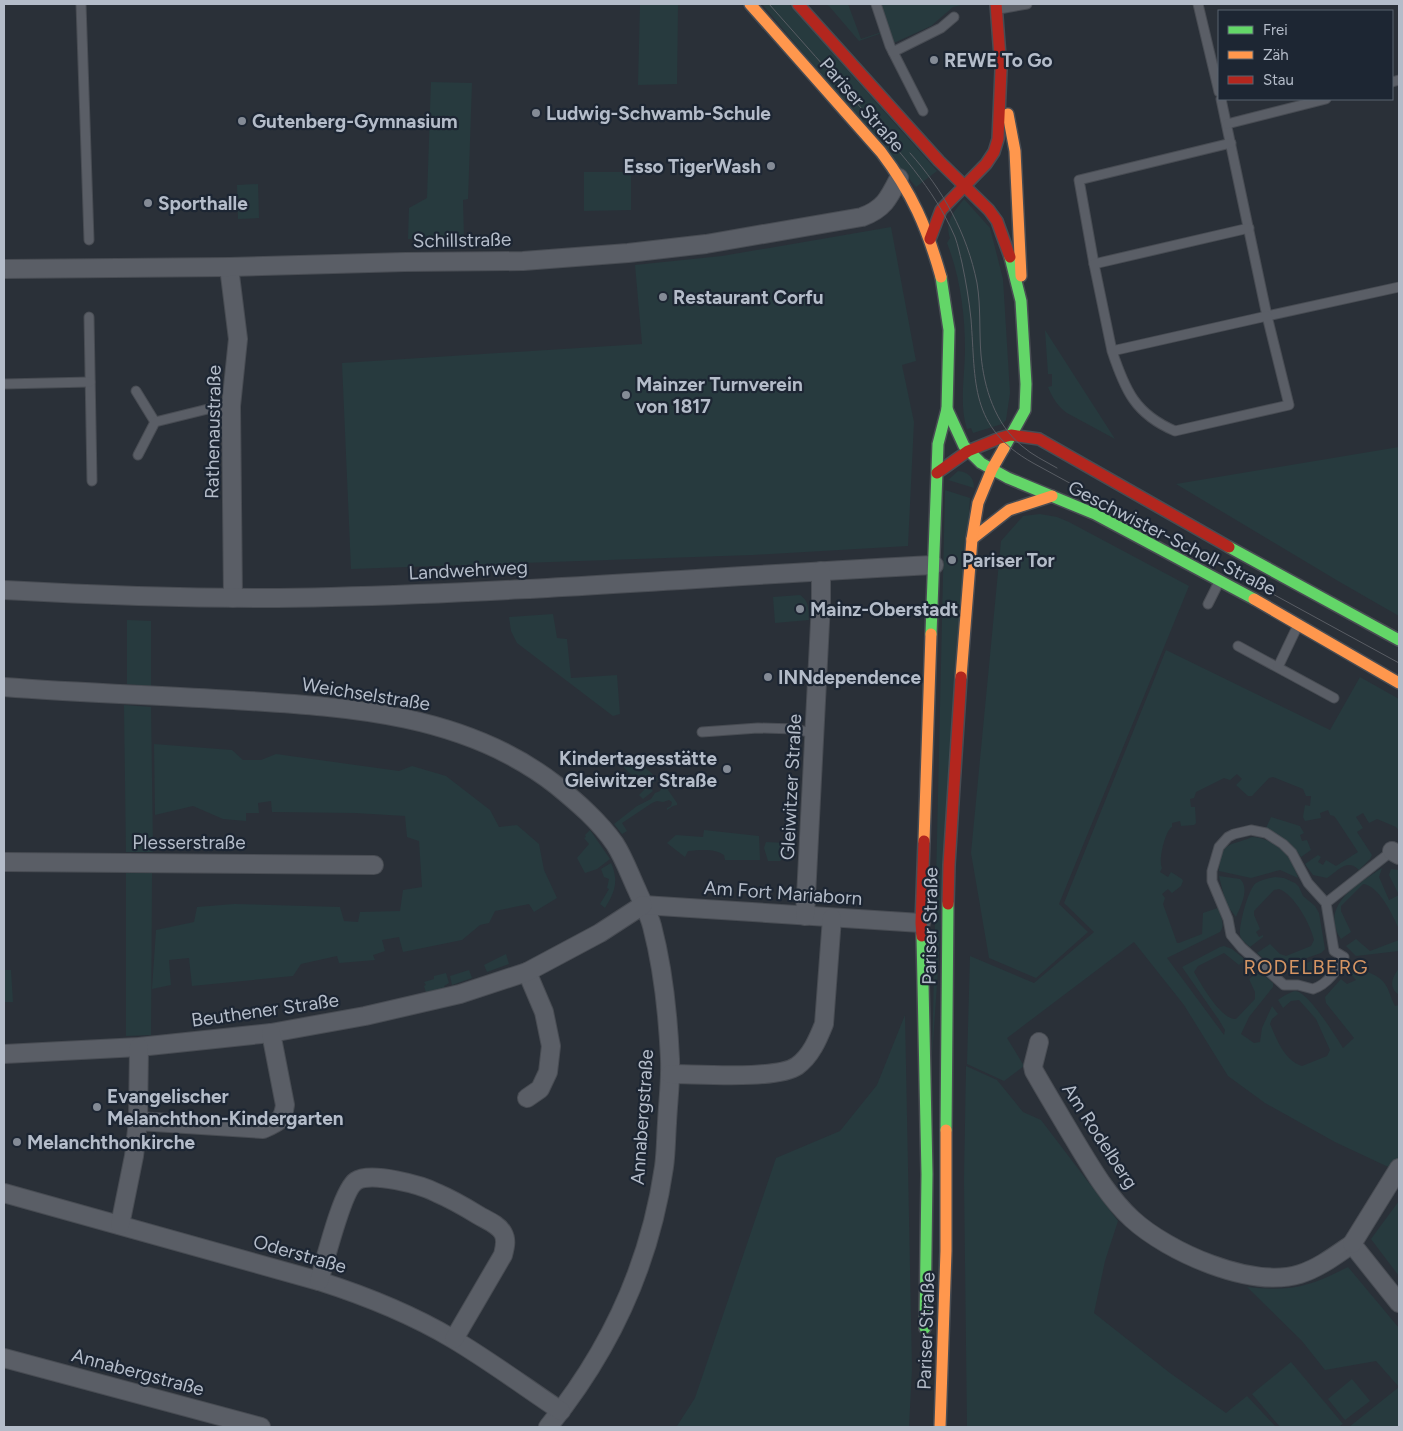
<svg xmlns="http://www.w3.org/2000/svg" width="1403" height="1431" font-family="Figtree,sans-serif">
<style>
.green{fill:#273a3e}
.lines{fill:none;stroke-linecap:round;stroke-linejoin:round}
.lane-casing{stroke:#484c53;stroke-width:11}
.street-casing{stroke:#484c53;stroke-width:20}
.fast-casing{stroke:#484c53;stroke-width:14}
.slow-casing{stroke:#484c53;stroke-width:14}
.jam-casing{stroke:#484c53;stroke-width:14}
.lane{stroke:#5a5e66;stroke-width:9}
.street{stroke:#5a5e66;stroke-width:18}
.fast{stroke:#63d668;stroke-width:11}
.slow{stroke:#ff974d;stroke-width:11}
.jam{stroke:#b3261e;stroke-width:11}
.tram{stroke:#595d64;stroke-width:1}
.poi-dot{fill:#848b96;stroke:#1d2633;stroke-width:2}
.labels{text-anchor:middle;dominant-baseline:central;stroke-width:4.5;stroke-linejoin:round;paint-order:stroke}
.poi-label{font-size:19px;font-weight:bold;fill:#b4bcc9;stroke:#1d2633;text-anchor:start}
.street-label{font-size:19px;fill:#b4bcc9;stroke:#1d2633}
.neighbourhood-label{font-size:20px;letter-spacing:1px;fill:#d59563;stroke:#1d2633}
</style>
<rect width="100%" height="100%" fill="#2a3038"/>
<g class="green">
<path d="M640,4H678L677,84L638,85Z"/>
<path d="M762,4H789L937,171L916,187Z"/>
<path d="M825,4H848L861,39L882,32V33L859,41L829,6Z"/>
<path d="M877,4H961V5L953,7L931,26L896,42H893Z"/>
<path d="M431,82L472,83L468,199L463,200L464,237L408,239L409,208L427,198Z"/>
<path d="M584,172H631V210L584,211Z"/>
<path d="M258,184L259,218L238,219L237,185Z"/>
<path d="M964,199L990,228L1003,279L1010,393L1006,420L1002,424L973,433L971,428L967,429C959,406 965,374 965,349C965,314 960,276 947,243L950,238C944,221 954,212 964,199Z"/>
<path d="M891,227L916,361L902,365L914,422L908,546L752,555L351,569L342,363L642,344L635,265L722,256Z"/>
<path d="M1045,330L1115,439L1067,413C1058,407 1052,397 1048,387L1052,386V374H1048Z"/>
<path d="M1399,447V616L1338,581L1176,484Z"/>
<path d="M958,471C968,472 974,477 974,488L948,480Z"/>
<path d="M945,490L970,498L932,1058Z"/>
<path d="M1040,514L1057,517L1069,522L1189,586L1059,904L1088,932L1036,978L989,958L971,853L1001,541L1023,516Z"/>
<path d="M800,595C810,602 808,609 809,620L775,623L773,597Z"/>
<path d="M553,614L557,638L567,639L571,678L617,675L620,714L613,716L517,643L511,631L509,617Z"/>
<path d="M127,620L151,621V686L127,684Z"/>
<path d="M1166,650L1330,730L1360,677L1399,699V831L1396,827L1377,819L1369,823L1363,813L1356,817L1363,828L1357,832L1372,855L1370,859L1359,870C1347,858 1338,871 1327,878L1313,875L1305,864L1318,855L1321,857L1318,862L1323,865L1326,860L1336,866L1358,852L1337,820L1334,816L1330,815L1328,810L1320,813L1321,818L1305,821L1303,817L1305,805L1310,806L1311,796H1306L1303,789L1273,777L1269,778L1252,796H1248L1236,785L1242,779L1237,774L1230,780L1224,778L1196,792L1194,798L1190,799L1191,807H1195L1196,823L1194,825L1181,826L1180,821L1172,823V827C1165,831 1158,861 1162,868L1160,872L1168,877L1171,872L1182,879L1183,881L1181,886L1172,893L1168,889L1162,894L1165,898L1163,904L1177,943H1179L1202,934L1203,913L1218,908C1220,916 1226,924 1220,932L1167,958L1224,1035L1225,1030L1219,1020L1182,967L1220,947L1224,946L1232,949L1252,965L1245,971L1244,970L1247,967L1242,962L1239,965L1224,953L1198,966L1194,972C1201,984 1221,1020 1236,1019L1255,999V992L1249,979L1259,971L1273,983V987L1249,1017L1241,1034L1254,1043L1260,1042L1262,1028L1272,1006L1278,1014L1272,1019L1270,1024C1277,1040 1284,1060 1302,1066L1327,1056L1330,1050L1316,1019L1299,1000L1291,1001L1283,1008L1278,1000C1282,997 1290,992 1295,991C1308,991 1336,1037 1343,1048L1354,1038L1326,1003L1325,997L1341,979L1347,984L1356,980L1348,971L1353,966C1358,967 1363,969 1368,972C1389,981 1386,987 1395,1006L1399,1005V1172L1335,1142L1265,1103L1228,1076L1184,1005L1134,942L1007,1038L1024,1066L1004,1081L967,1064L970,956L1034,983L1094,932L1064,903Z"/>
<path d="M124,705L151,707L153,852H126Z"/>
<path d="M154,744L232,750L243,760H261L276,754L399,771L412,766L446,776L490,810L499,827L517,825L539,844L544,870L557,898L534,912L529,904L495,911L489,923L480,925L462,940L403,952L399,937L382,940L385,951L373,955L375,960L339,963L337,956L301,964L293,976L192,986L189,958L169,960L171,985L152,989L156,930L194,922L197,907L234,904L340,907L344,921L358,922L360,912L400,911L403,890L422,887L419,841L407,837L405,816L355,813L272,812L271,801L258,803L259,813H246V821L223,819L193,806L155,815Z"/>
<path d="M632,756L658,779L649,786L653,791L643,799L639,795L645,789L642,785L645,782L636,774L633,776L622,766Z"/>
<path d="M662,787H666L677,803V805L673,806L667,810V808L671,806L672,802L669,800L663,802L657,801L652,803L622,823L627,831L622,834L614,824L637,806L651,799L655,793L660,791Z"/>
<path d="M1271,817L1300,826L1304,833L1300,835L1302,841L1307,840L1311,850L1301,857L1290,843L1266,828Z"/>
<path d="M590,830L610,859L597,869L585,873L577,858L589,844L584,838L586,837L585,835Z"/>
<path d="M704,830L759,836L760,860H725L724,855C714,848 700,850 688,851L685,857L667,843L676,835L703,837Z"/>
<path d="M1252,837C1275,838 1293,857 1298,878L1280,870L1251,878L1219,871C1221,840 1229,847 1252,837Z"/>
<path d="M766,842L785,843L787,846L786,857L780,861H768L764,848Z"/>
<path d="M611,863C619,881 615,892 605,908L600,904L609,889L607,888L609,879L604,877L601,869Z"/>
<path d="M1382,868L1379,877L1389,900L1399,895V929C1393,916 1379,885 1363,884L1341,906V911L1351,932L1341,939C1319,905 1358,884 1382,868Z"/>
<path d="M1391,869L1399,870V895L1389,875Z"/>
<path d="M126,873H152L151,1035L126,1036Z"/>
<path d="M1219,876L1240,879C1250,888 1241,906 1236,917L1226,904Z"/>
<path d="M1275,877L1284,878L1295,883L1299,887L1303,896L1315,906L1319,913L1325,949L1321,953L1278,968L1272,966L1257,953L1270,944L1280,954L1286,956L1311,946L1314,940C1311,925 1294,894 1279,889L1274,890L1254,911V915L1260,929L1256,932L1259,937L1263,935V937L1250,947C1246,943 1241,940 1240,935C1239,925 1248,889 1256,883C1261,880 1269,878 1275,877Z"/>
<path d="M1356,939L1370,951L1399,940V951L1356,956L1346,946Z"/>
<path d="M506,954L509,964L487,972L484,965Z"/>
<path d="M1320,958L1316,969L1313,973L1282,972Z"/>
<path d="M1399,968V995C1388,987 1392,978 1399,968Z"/>
<path d="M4,970H11L13,1002H4Z"/>
<path d="M469,970L472,978L452,985L450,976Z"/>
<path d="M446,973L449,983L444,986L445,988L426,992L424,986L426,985L424,982L434,979V976Z"/>
<path d="M905,1015L912,1369L909,1427H680L677,1426L695,1398L776,1158L840,1131L877,1085Z"/>
<path d="M966,1066L997,1080L1023,1112L1041,1120L1118,1221L1105,1261L1094,1313L1170,1373L1226,1413L1247,1396L1276,1427H967L964,1180Z"/>
<path d="M1399,1201V1276L1371,1239Z"/>
<path d="M1348,1267L1399,1328V1427H1349L1399,1387L1376,1361L1325,1370L1302,1341L1247,1287C1291,1292 1309,1287 1348,1267Z"/>
<path d="M1291,1362L1343,1424L1338,1427H1280L1252,1394Z"/>
<path d="M1352,1379L1370,1401L1345,1420L1328,1399Z"/>
</g>
<g class="lines">
<g class="lane-casing">
<g id="lane">
<path d="M81,4L89,240"/>
<path d="M876,4L890,46L923,111"/>
<path d="M1198,4L1219,92"/>
<path d="M999,9L1027,4"/>
<path d="M893,52L941,28L954,17"/>
<path d="M1392,82L1399,80"/>
<path d="M1221,99L1267,316L1399,287"/>
<path d="M1227,124L1326,99"/>
<path d="M1094,264L1079,180L1231,143"/>
<path d="M89,317L92,481"/>
<path d="M1112,351C1125,390 1135,414 1175,431L1289,405L1267,316L1112,351L1094,264L1249,228"/>
<path d="M4,384L90,382"/>
<path d="M136,391L155,422"/>
<path d="M138,455L155,422L216,407L231,406"/>
<path d="M1208,604L1220,580"/>
<path d="M1238,646L1334,698"/>
<path d="M1278,667L1298,625"/>
<path d="M702,732L758,728L796,729L815,734"/>
<path d="M1326,903L1334,951L1344,957C1337,970 1328,984 1313,989L1298,985H1284L1242,948L1231,935L1228,919L1212,881V871L1219,847L1228,837L1234,834L1251,830L1266,833L1283,844L1292,853L1308,883L1326,903L1392,851"/>
</g>
</g>
<g class="street-casing">
<g id="street">
<path d="M229,267L238,339L231,406L233,598"/>
<path d="M4,269L229,267L405,262L523,261L628,253L706,244L862,217C884,209 889,198 899,178"/>
<path d="M4,590C113,596 222,600 331,597C532,592 733,575 934,565"/>
<path d="M4,687C80,693 157,695 234,700C346,707 464,713 556,785C578,803 599,821 615,844C624,858 630,875 637,890C642,902 649,914 652,926C663,968 668,1015 670,1059C671,1080 668,1101 667,1123C666,1137 666,1153 664,1167C650,1264 609,1352 548,1427"/>
<path d="M1392,851L1399,855"/>
<path d="M4,862L374,865"/>
<path d="M643,905L921,923"/>
<path d="M805,916L821,603V571"/>
<path d="M527,972L544,1012L551,1046L548,1072L540,1089L527,1098"/>
<path d="M1039,1042L1033,1066L1034,1071C1047,1094 1061,1117 1074,1139C1091,1167 1108,1197 1132,1219C1168,1252 1251,1289 1300,1274C1319,1268 1336,1255 1352,1244L1399,1303"/>
<path d="M4,1054L139,1047L271,1033L365,1016L460,994L527,972L600,933L643,905"/>
<path d="M670,1074C698,1074 777,1080 797,1066C811,1056 818,1039 824,1024L832,918"/>
<path d="M138,1121L263,1129C277,1123 283,1121 285,1105L271,1033"/>
<path d="M4,1193L319,1281C366,1296 411,1314 453,1339C490,1361 525,1387 561,1411"/>
<path d="M120,1225L134,1156L138,1121L139,1047"/>
<path d="M1352,1244L1399,1168"/>
<path d="M319,1281C325,1262 342,1190 356,1181C370,1171 422,1185 437,1193C451,1199 465,1207 478,1215C486,1220 498,1224 503,1233C507,1240 505,1247 503,1255L454,1339"/>
<path d="M4,1358L261,1427"/>
</g>
</g>
<g class="fast-casing">
<g id="fast">
<path d="M947,409L964,446L981,463L1008,478L1095,514L1254,599"/>
<path d="M1004,448L1025,410L1026,384L1021,301L1010,257"/>
<path d="M1229,547L1399,640"/>
<path d="M931,634L938,444L947,409L949,330L941,277"/>
<path d="M922,936L927,1174L925,1328"/>
<path d="M946,1130L948,904"/>
</g>
</g>
<g class="slow-casing">
<g id="slow">
<path d="M750,4L881,152C912,193 927,227 941,277"/>
<path d="M1008,114L1015,151L1021,276"/>
<path d="M972,539L1009,510L1052,496"/>
<path d="M1254,599L1399,683"/>
<path d="M961,677L972,539L978,503L992,469L1004,448"/>
<path d="M924,841L931,634"/>
<path d="M940,1427L946,1251V1130"/>
</g>
</g>
<g class="jam-casing">
<g id="jam">
<path d="M798,4L939,161L989,210L997,221L1010,257"/>
<path d="M930,239L941,210L986,164L994,152L998,139L1001,70L996,4"/>
<path d="M937,473L968,451L1000,438L1011,435L1039,439L1229,547"/>
<path d="M948,904L949,865L961,677"/>
<path d="M922,936L921,923L924,841"/>
</g>
</g>
<use href="#lane" class="lane"/>
<use href="#street" class="street"/>
<use href="#fast" class="fast"/>
<use href="#slow" class="slow"/>
<use href="#jam" class="jam"/>
<g class="tram">
<path d="M769,4C800,39 831,74 862,109C897,149 934,188 955,237C958,245 960,255 962,263C966,282 969,300 971,319C976,383 969,427 1033,463L1399,663"/>
<path d="M910,153C943,190 967,233 977,283C981,307 979,331 981,355C984,388 995,424 1022,446C1032,455 1045,461 1057,468"/>
</g>
</g>
<g class="poi-dot">
<circle cx="934" cy="60" r="5"/>
<circle cx="536" cy="113" r="5"/>
<circle cx="242" cy="121" r="5"/>
<circle cx="771" cy="166" r="5"/>
<circle cx="148" cy="203" r="5"/>
<circle cx="663" cy="297" r="5"/>
<circle cx="626" cy="395" r="5"/>
<circle cx="952" cy="560" r="5"/>
<circle cx="800" cy="609" r="5"/>
<circle cx="768" cy="677" r="5"/>
<circle cx="727" cy="769" r="5"/>
<circle cx="97" cy="1107" r="5"/>
<circle cx="17" cy="1142" r="5"/>
</g>
<g class="labels">
<g class="poi-label">
<text x="944" y="60">REWE To Go</text>
<text x="546" y="113">Ludwig-Schwamb-Schule</text>
<text x="252" y="121">Gutenberg-Gymnasium</text>
<text x="761" y="166" text-anchor="end">Esso TigerWash</text>
<text x="158" y="203">Sporthalle</text>
<text x="673" y="297">Restaurant Corfu</text>
<text x="636" y="384">Mainzer Turnverein<tspan x="636" dy="22">von 1817</tspan></text>
<text x="962" y="560">Pariser Tor</text>
<text x="810" y="609">Mainz-Oberstadt</text>
<text x="778" y="677">INNdependence</text>
<text x="717" y="758" text-anchor="end">Kindertagesstätte<tspan x="717" dy="22">Gleiwitzer Straße</tspan></text>
<text x="107" y="1096">Evangelischer<tspan x="107" dy="22">Melanchthon-Kindergarten</tspan></text>
<text x="27" y="1142">Melanchthonkirche</text>
</g>
<g class="street-label">
<text transform="translate(862 105) rotate(49)">Pariser Straße</text>
<text transform="translate(462 240) rotate(-1)">Schillstraße</text>
<text transform="translate(213 432) rotate(-89)">Rathenaustraße</text>
<text transform="translate(1172 538) rotate(27)">Geschwister-Scholl-Straße</text>
<text transform="translate(468 570) rotate(-3)">Landwehrweg</text>
<text transform="translate(366 694) rotate(9)">Weichselstraße</text>
<text transform="translate(791 787) rotate(-87)">Gleiwitzer Straße</text>
<text x="189" y="842">Plesserstraße</text>
<text transform="translate(783 893) rotate(4)">Am Fort Mariaborn</text>
<text transform="translate(930 926) rotate(-89)">Pariser Straße</text>
<text transform="translate(265 1010) rotate(-8)">Beuthener Straße</text>
<text transform="translate(642 1117) rotate(-86)">Annabergstraße</text>
<text transform="translate(1100 1136) rotate(57)">Am Rodelberg</text>
<text transform="translate(300 1254) rotate(16)">Oderstraße</text>
<text transform="translate(926 1331) rotate(-88)">Pariser Straße</text>
<text transform="translate(138 1372) rotate(15)">Annabergstraße</text>
</g>
<g class="neighbourhood-label">
<text x="1306" y="967">RODELBERG</text>
</g>
</g>
<rect width="1403" height="1431" fill="none" stroke="#b4bcc9" stroke-width="10"/>
<rect x="1218" y="10" width="175" height="90" fill="#1d2633" stroke="#59626f"/>
<rect x="1228" y="26" width="25" height="8" fill="#63d668" stroke="#59626f"/>
<text x="1263" y="35" font-size="15" fill="#b4bcc9">Frei</text>
<rect x="1228" y="51" width="25" height="8" fill="#ff974d" stroke="#59626f"/>
<text x="1263" y="60" font-size="15" fill="#b4bcc9">Zäh</text>
<rect x="1228" y="76" width="25" height="8" fill="#b3261e" stroke="#59626f"/>
<text x="1263" y="85" font-size="15" fill="#b4bcc9">Stau</text>
</svg>
